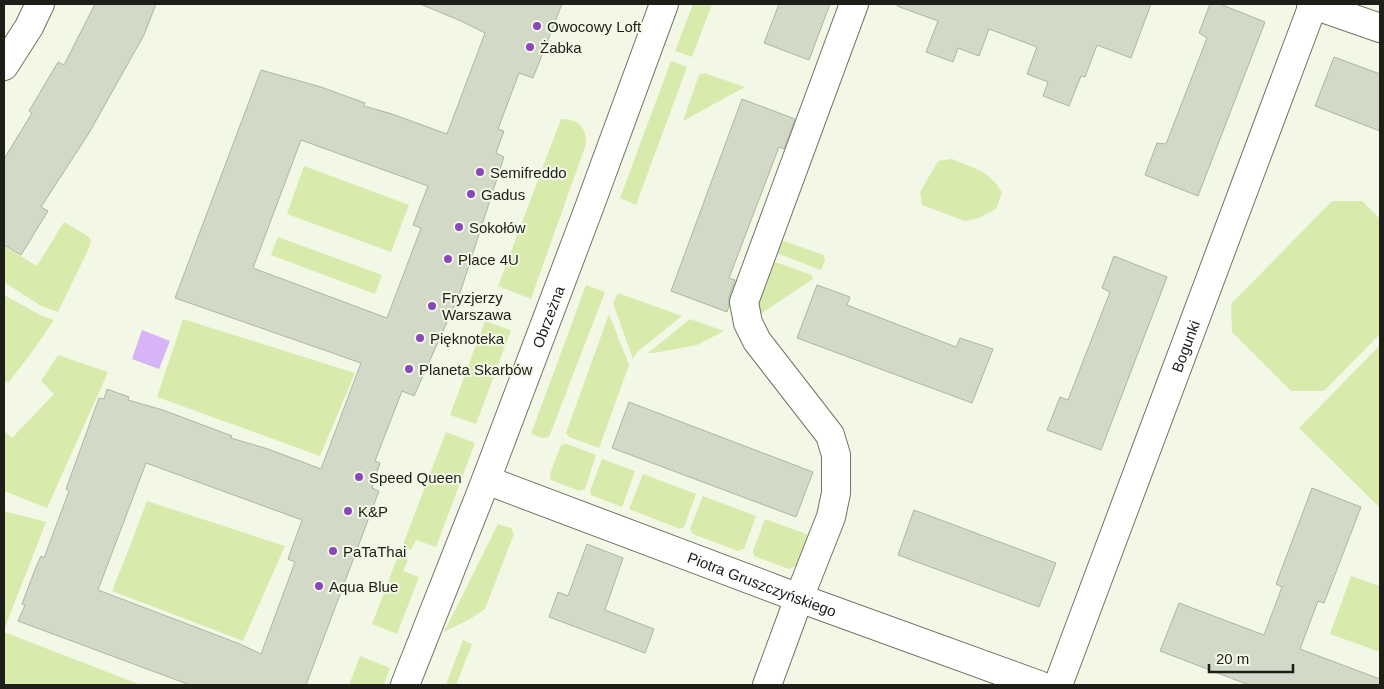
<svg xmlns="http://www.w3.org/2000/svg" width="1384" height="689" font-family="Helvetica,sans-serif">
<style>
.green{fill:#d8ebad}
.water{fill:#d7b3f8}
.building{fill:#d3d9c7;stroke:#afb5a3;fill-rule:evenodd}
.lines{fill:none;stroke-linecap:round;stroke-linejoin:round}
.minor-casing{stroke:#707565;stroke-width:30}
.minor{stroke:#fff;stroke-width:28}
.poi-dot{fill:#8947bb;stroke:#f2f8e5;stroke-width:2}
.labels{text-anchor:middle;dominant-baseline:central;stroke-width:4;stroke-linejoin:round;paint-order:stroke}
.poi-label{font-size:15px;fill:#1c1e17;stroke:#f2f8e5;text-anchor:start}
.street-label{font-size:15px;fill:#1c1e17;stroke:#f2f8e5}
</style>
<rect width="100%" height="100%" fill="#f2f8e5"/>
<g class="green">
<path d="M693,4H712L692,57L675,51Z"/>
<path d="M671,61L687,67L636,205L620,198Z"/>
<path d="M704,73L745,87L683,121L699,75Z"/>
<path d="M561,119C578,119 586,126 586,144L531,299L498,286Z"/>
<path d="M952,159C973,168 991,171 1002,193L996,209L976,219L965,221L922,205L920,192L938,161Z"/>
<path d="M304,166L409,205L391,252L287,214Z"/>
<path d="M1332,201H1362L1380,219V334L1324,391H1291L1232,332L1231,304Z"/>
<path d="M64,222L88,236L91,241L89,248L58,312L41,306L4,282V246L37,266Z"/>
<path d="M278,237L382,275L375,294L271,255Z"/>
<path d="M775,238L824,255L825,260L821,270L771,251Z"/>
<path d="M767,259L812,275L813,279L759,315L756,301Z"/>
<path d="M586,285L605,292L549,437L543,438L531,434Z"/>
<path d="M618,293L682,316L637,352L633,359L613,303Z"/>
<path d="M4,295L42,316L54,320L32,352L8,383L4,380Z"/>
<path d="M609,314L629,365L599,448L569,437L566,433Z"/>
<path d="M183,319L355,373L320,456L157,397Z"/>
<path d="M690,319L724,331L697,345L654,353H648Z"/>
<path d="M485,321L511,330L476,424L450,415Z"/>
<path d="M1380,345V508L1299,428Z"/>
<path d="M58,355L108,372L47,508L4,491V431L12,438L54,394L41,381Z"/>
<path d="M446,432L475,443L436,547L416,540L411,550L402,547Z"/>
<path d="M567,444L596,455L585,489L579,491L551,480L550,474L561,445Z"/>
<path d="M602,459L635,471L622,507L591,495L590,491Z"/>
<path d="M643,474L696,494L684,527L680,529L629,509Z"/>
<path d="M703,496L756,516L744,549L738,551L693,534L690,529Z"/>
<path d="M147,501L285,546L243,641L112,591L130,546Z"/>
<path d="M4,511L46,522L4,630Z"/>
<path d="M765,519L809,535L801,564L789,569L754,556L753,551Z"/>
<path d="M498,524L511,528L514,534L485,609L470,619L444,632Z"/>
<path d="M398,556L408,560L403,571L419,577L397,634L372,624Z"/>
<path d="M1351,576L1380,586V652L1330,634Z"/>
<path d="M4,632L141,685H4Z"/>
<path d="M463,640L472,644L456,685H446Z"/>
<path d="M360,656L390,668L384,685H349Z"/>
</g>
<path class="water" d="M142,330L170,341L159,369L132,359Z"/>
<g class="building">
<path d="M95,4H156L144,35L89,133L41,207L48,211L21,255L4,245V159L32,113L29,111L58,62L64,65Z"/>
<path d="M420,4H562L533,78L519,73L498,129L504,131L496,153L504,157L460,293L414,396L402,391L375,461L380,463L372,488L379,491L306,685H190L18,621L25,605L22,604L36,567L41,556L44,558L69,491L66,489L99,398L104,399L107,389L129,397L128,400L163,410L232,436L231,438L268,449L321,469L361,363L175,298L261,70L321,87L365,103L364,106L392,114L447,134L485,33L461,21ZM301,140L428,186L413,225L421,228L387,318L253,268ZM146,463L302,520L288,559L295,562L261,654L240,644L98,590Z"/>
<path d="M779,4H830L809,60L764,43Z"/>
<path d="M898,4H1151L1131,58L1097,45L1085,77L1081,76L1069,106L1043,96L1048,82L1027,74L1037,47L989,29L979,56L958,48L953,62L926,52L938,21L897,6Z"/>
<path d="M1210,4H1220L1265,22L1198,196L1145,175L1157,143L1166,144L1207,38L1199,33Z"/>
<path d="M1334,57L1380,74V131L1315,106Z"/>
<path d="M742,99L795,119L784,149L779,147L729,278L735,280L729,297V306L727,312L671,291Z"/>
<path d="M1114,256L1167,277L1101,450L1047,430L1060,397L1068,400L1110,292L1102,288Z"/>
<path d="M817,285L850,297L847,305L956,347L960,338L993,349L972,403L797,338Z"/>
<path d="M629,402L813,472L796,517L612,448Z"/>
<path d="M1312,488L1361,507L1324,603L1318,601L1300,649L1380,679V685H1249L1160,651L1179,603L1264,635L1282,587L1276,584Z"/>
<path d="M914,510L1056,563L1039,607L898,555Z"/>
<path d="M587,544L623,558L605,610L654,629L645,653L549,617L558,592L568,596Z"/>
</g>
<g class="lines">
<g class="minor-casing">
<g id="minor">
<path d="M1311,4L1380,28"/>
<path d="M4,66L29,27L40,4"/>
<path id="s1" d="M486,480L799,598L1039,685"/>
<path id="s2" d="M405,685L486,480L589,208L664,4"/>
<path d="M767,685L799,598L831,517L836,493V455L830,435L757,341L748,323L744,302L854,4"/>
<path id="s3" d="M1058,685L1313,5"/>
</g>
</g>
<use href="#minor" class="minor"/>
</g>
<g class="poi-dot">
<circle cx="537" cy="26" r="5"/>
<circle cx="530" cy="47" r="5"/>
<circle cx="480" cy="172" r="5"/>
<circle cx="471" cy="194" r="5"/>
<circle cx="459" cy="227" r="5"/>
<circle cx="448" cy="259" r="5"/>
<circle cx="432" cy="306" r="5"/>
<circle cx="420" cy="338" r="5"/>
<circle cx="409" cy="369" r="5"/>
<circle cx="359" cy="477" r="5"/>
<circle cx="348" cy="511" r="5"/>
<circle cx="333" cy="551" r="5"/>
<circle cx="319" cy="586" r="5"/>
</g>
<g class="labels">
<g class="poi-label">
<text x="547" y="26">Owocowy Loft</text>
<text x="540" y="47">Żabka</text>
<text x="490" y="172">Semifreddo</text>
<text x="481" y="194">Gadus</text>
<text x="469" y="227">Sokołów</text>
<text x="458" y="259">Place 4U</text>
<text x="442" y="297">Fryzjerzy<tspan x="442" dy="17">Warszawa</tspan></text>
<text x="430" y="338">Pięknoteka</text>
<text x="419" y="369">Planeta Skarbów</text>
<text x="369" y="477">Speed Queen</text>
<text x="358" y="511">K&amp;P</text>
<text x="343" y="551">PaTaThai</text>
<text x="329" y="586">Aqua Blue</text>
</g>
<g class="street-label">
<text stroke="none"><textPath href="#s2" startOffset="395">Obrzeżna</textPath></text>
<text stroke="none"><textPath href="#s3" startOffset="362">Bogunki</textPath></text>
<text stroke="none"><textPath href="#s1" startOffset="295">Piotra Gruszczyńskiego</textPath></text>
</g>
</g>
<rect width="1384" height="689" fill="none" stroke="#1c1e17" stroke-width="10"/>
<path d="M1209 664v8h84v-8" fill="none" stroke="#1c1e17" stroke-width="2.5"/>
<text x="1216" y="664" font-size="15" fill="#1c1e17" stroke="#f2f8e5" stroke-width="4" paint-order="stroke">20 m</text>
</svg>
